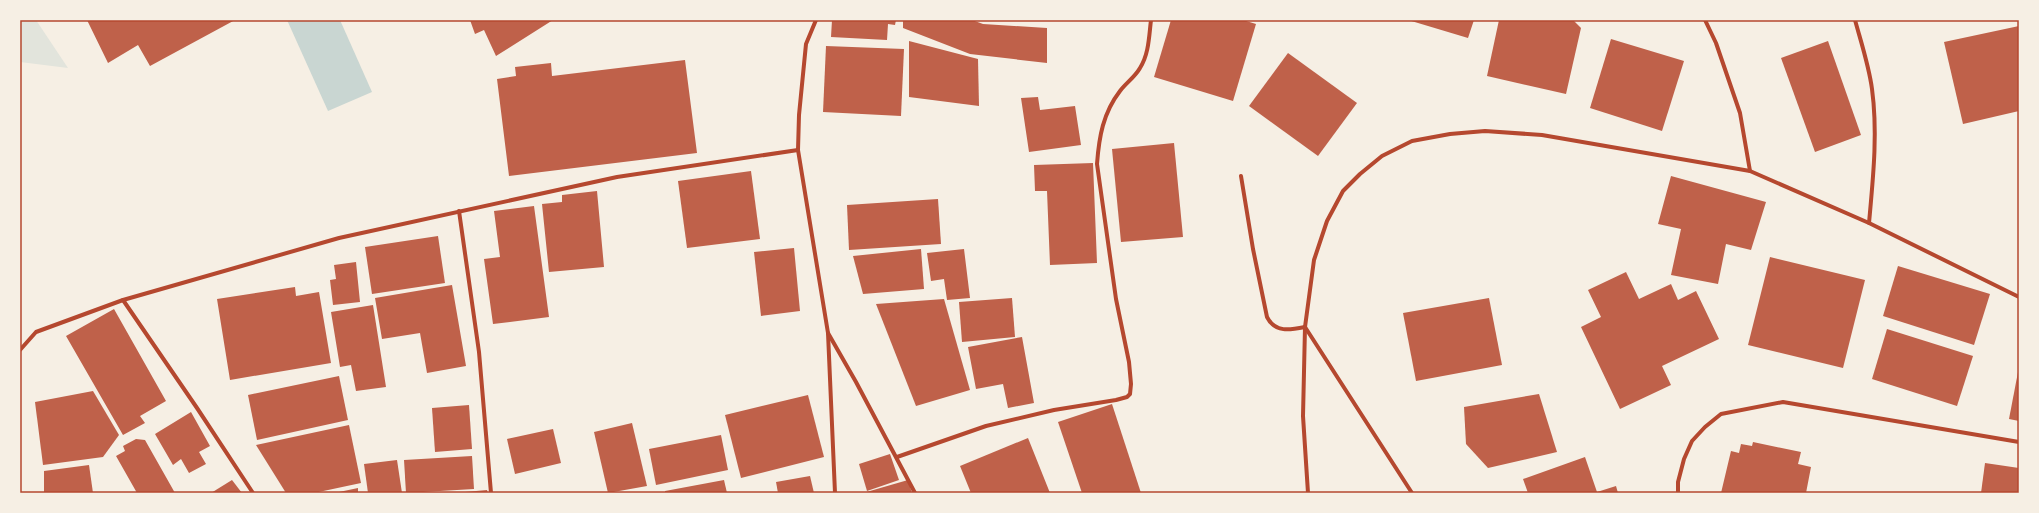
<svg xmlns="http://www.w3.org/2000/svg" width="2039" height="513" font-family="Roboto,sans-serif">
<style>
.green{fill:#e2e4dc}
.water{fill:#c9d6d2}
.building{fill:#bf614a}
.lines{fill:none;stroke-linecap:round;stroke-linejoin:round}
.minor{stroke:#b5482f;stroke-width:4}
.neatline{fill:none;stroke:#b5482f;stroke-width:1.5}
</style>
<rect width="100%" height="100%" fill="#f6efe4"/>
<path class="green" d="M20,20H36L68,68L20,62Z"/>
<path class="water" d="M287,20H340L372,92L328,111Z"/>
<g class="building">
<path d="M87,20H235L150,66L138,45L108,63Z"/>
<path d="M470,20H553L496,56L484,30L475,34Z"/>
<path d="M832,20H896L895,25L888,24L887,40L831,37Z"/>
<path d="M903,20H972L983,24L1047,28V63L970,54L903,28Z"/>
<path d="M1171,20H1243L1256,24L1233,101L1154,77Z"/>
<path d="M1408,20H1474L1468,38Z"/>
<path d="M1499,20H1573L1581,28L1566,94L1487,76Z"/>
<path d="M2019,26V111L1963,124L1944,42Z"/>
<path d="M1611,39L1684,61L1662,131L1590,108Z"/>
<path d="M909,41L978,59L979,106L909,97Z"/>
<path d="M1828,41L1861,135L1815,152L1781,58Z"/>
<path d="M826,46L904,49L901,116L823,112Z"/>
<path d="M1288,53L1357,103L1318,156L1249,106Z"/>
<path d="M685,60L697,153L509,176L497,79L516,76L515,67L551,63L552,76Z"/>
<path d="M1038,97L1040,110L1075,106L1081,145L1029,152L1021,98Z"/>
<path d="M1174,143L1183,237L1121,242L1112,149Z"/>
<path d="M1093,163L1097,263L1050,265L1047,191H1035L1034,165Z"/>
<path d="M751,171L760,239L687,248L678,181Z"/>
<path d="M1671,176L1766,202L1751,250L1726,244L1718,284L1671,275L1681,229L1658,224Z"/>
<path d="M597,191L604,267L549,272L542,204L562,202V195Z"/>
<path d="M938,199L941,244L849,250L847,205Z"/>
<path d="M534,206L549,317L493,324L484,259L500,257L494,211Z"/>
<path d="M438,236L445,283L372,294L365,247Z"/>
<path d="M794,248L800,311L761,316L754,252Z"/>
<path d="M921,249L924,289L863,294L853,256Z"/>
<path d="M964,249L970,298L947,300L944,279L931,281L927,253Z"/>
<path d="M1770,257L1865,280L1843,368L1748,345Z"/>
<path d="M356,262L360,302L333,305L330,280L336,279L334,265Z"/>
<path d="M1898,266L1990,294L1974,345L1883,316Z"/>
<path d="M1626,272L1639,299L1671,284L1678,300L1696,291L1719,339L1662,366L1671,385L1620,409L1581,327L1601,317L1588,290Z"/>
<path d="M452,285L466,366L427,373L420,333L382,339L375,298Z"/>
<path d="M295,287L296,296L319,292L331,363L230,380L217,299Z"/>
<path d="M1012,298L1015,337L962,342L959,302Z"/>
<path d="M1489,298L1502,365L1416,381L1403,313Z"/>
<path d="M944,299L970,390L916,406L876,304Z"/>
<path d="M373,305L386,387L356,391L351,365L340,367L331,312Z"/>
<path d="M114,309L166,401L140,416L145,423L123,435L66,336Z"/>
<path d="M1887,329L1973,356L1957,406L1872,379Z"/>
<path d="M1022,337L1034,403L1008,408L1003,384L976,389L968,347Z"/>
<path d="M2018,372L2019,373V421L2009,419Z"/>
<path d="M339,376L348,420L257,440L248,395Z"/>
<path d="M93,391L119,435L103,457L43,465L35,402Z"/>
<path d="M1539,394L1557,452L1488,468L1466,444L1464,407Z"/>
<path d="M808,395L824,457L741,478L725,415Z"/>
<path d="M1112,404L1141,493H1082L1058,422Z"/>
<path d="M469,405L472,449L435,452L432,408Z"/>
<path d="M191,412L210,446L199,452L206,464L189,473L181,459L173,465L155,434Z"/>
<path d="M632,423L647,486L608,493L594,432Z"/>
<path d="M349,425L361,483L314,493H286L256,445Z"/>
<path d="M553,429L561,463L515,474L507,439Z"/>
<path d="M721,435L728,470L656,485L649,449Z"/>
<path d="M1028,438L1050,493H971L960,466Z"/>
<path d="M136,439L145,440L175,493H137L116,456L125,451L123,446Z"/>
<path d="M1753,442L1801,452L1798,464L1811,467L1806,493H1721L1731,451L1739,453L1741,444L1752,446Z"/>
<path d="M890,454L899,480L867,491L859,464Z"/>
<path d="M472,456L474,489L406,493L404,460Z"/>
<path d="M1585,457L1597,492L1616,486L1618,493H1528L1523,479Z"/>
<path d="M397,460L402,493H368L364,464Z"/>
<path d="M1985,463L2019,468V493H1981Z"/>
<path d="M89,465L93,493H44V471Z"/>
<path d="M810,476L814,493H778L776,482Z"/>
<path d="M232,480L242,493H211Z"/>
<path d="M724,480L727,493H665V491Z"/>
<path d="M908,480L912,493H863Z"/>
<path d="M358,488V493H339V492Z"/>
<path d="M487,490L488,493H465V492Z"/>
</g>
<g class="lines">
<g class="minor">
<path d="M816,20L806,44L799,115L798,150L828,333L835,493"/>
<path d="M1705,20L1716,43L1740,113L1750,171"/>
<path d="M1855,20C1861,42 1869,66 1872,89C1878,133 1873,179 1869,223"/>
<path d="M1241,176L1253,249L1267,317C1275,333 1290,330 1305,327"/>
<path d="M459,211L479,352L491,493"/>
<path d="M123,300L197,408L253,493"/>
<path d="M1305,327L1412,493"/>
<path d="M828,333L856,382L915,493"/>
<path d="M20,350L36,332L123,300L339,238L617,177L798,150"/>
<path d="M897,457L986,426L1054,410L1116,400L1127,397L1130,394L1131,384L1129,362L1116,299L1097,164C1099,137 1103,113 1120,91C1126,83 1135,77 1140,68C1149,54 1149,36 1151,20"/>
<path d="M1308,493L1303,416L1305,327L1314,260L1327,221L1343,191L1360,174L1382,156L1412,141L1450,134L1485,131L1542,135L1750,171L1869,223L2019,297"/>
<path d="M1678,493V482L1684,459L1692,441L1705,427L1721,414L1783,402L2019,442"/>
</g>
</g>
<rect width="2039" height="513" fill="none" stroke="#f6efe4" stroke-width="42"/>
<rect x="21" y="21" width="1997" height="471" class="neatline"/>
</svg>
